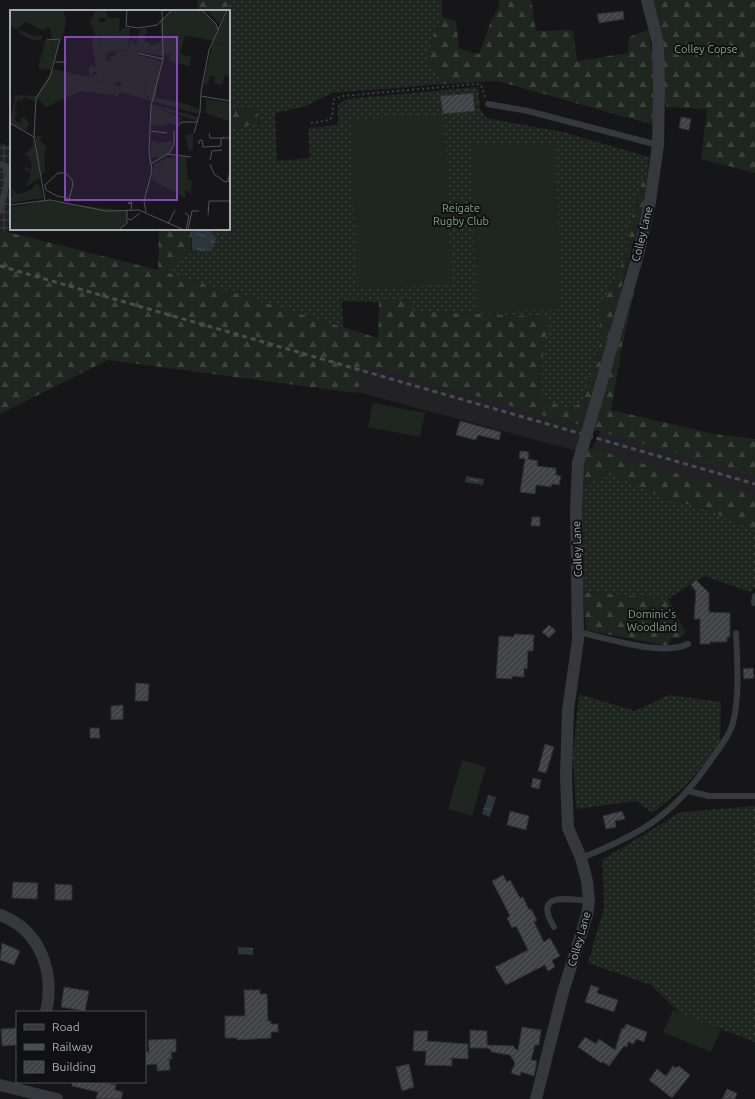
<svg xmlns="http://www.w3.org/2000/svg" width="755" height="1099" font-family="Ubuntu,sans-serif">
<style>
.built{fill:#222225}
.industrial{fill:url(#industrial-grid)}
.grass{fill:url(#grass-dots)}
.forest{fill:url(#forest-firs)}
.pitch{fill:#1e261f}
.water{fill:url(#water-ripples)}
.building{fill:url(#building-hatch);stroke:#303034}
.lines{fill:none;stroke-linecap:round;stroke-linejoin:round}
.path{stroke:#3d3f44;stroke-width:2;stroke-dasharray:2 3;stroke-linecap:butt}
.lane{stroke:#37383d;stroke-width:6}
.street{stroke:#37383d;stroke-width:12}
.rail{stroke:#4a4c52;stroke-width:3;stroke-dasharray:5 4;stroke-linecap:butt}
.street-bridge{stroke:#37383d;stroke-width:12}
.labels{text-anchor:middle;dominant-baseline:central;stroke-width:4;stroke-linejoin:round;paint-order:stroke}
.park-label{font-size:11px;fill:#7fa381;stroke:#111113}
.street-label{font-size:11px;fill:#a8adb8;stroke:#111113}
.inset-road{fill:none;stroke:#505258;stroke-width:1}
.view{fill:#8446be;fill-opacity:0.15;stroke:#8446be;stroke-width:2}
.inset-edge{fill:none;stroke:#a8adb8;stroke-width:2}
</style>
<defs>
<pattern id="industrial-grid" width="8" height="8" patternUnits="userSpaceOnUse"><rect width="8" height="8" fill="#222225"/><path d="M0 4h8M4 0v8" fill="none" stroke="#3f3f43"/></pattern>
<pattern id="grass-dots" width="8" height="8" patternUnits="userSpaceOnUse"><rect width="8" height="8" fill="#1e261f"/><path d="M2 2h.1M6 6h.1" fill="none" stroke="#3c433d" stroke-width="1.8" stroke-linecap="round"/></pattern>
<pattern id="forest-firs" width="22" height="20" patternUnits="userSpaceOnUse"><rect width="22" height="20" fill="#1e261f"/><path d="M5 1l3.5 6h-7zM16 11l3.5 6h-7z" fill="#3c433d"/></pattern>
<pattern id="water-ripples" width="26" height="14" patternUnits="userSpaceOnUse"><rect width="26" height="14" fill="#2c353c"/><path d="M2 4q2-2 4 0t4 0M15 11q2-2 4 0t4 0" fill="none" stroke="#485056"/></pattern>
<pattern id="building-hatch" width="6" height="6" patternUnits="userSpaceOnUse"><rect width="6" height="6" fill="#404145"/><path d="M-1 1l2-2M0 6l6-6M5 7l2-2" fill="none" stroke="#595a5e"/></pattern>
</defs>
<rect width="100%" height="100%" fill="#161618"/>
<g class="built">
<path d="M0,231L571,423L583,425L577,451L0,296Z"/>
<path d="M605,422L755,439V530L588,457Z"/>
</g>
<path class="industrial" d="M0,143L11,147V219L7,232L0,230Z"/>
<g class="grass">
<path d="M229,0H442V17L432,39L427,59L443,84L332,93L306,106L275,113L277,161L310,158L308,128L338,125V105L346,99L478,87L480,109L486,118L563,132L649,157L647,176L643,178L631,221L626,256L598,313L602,337L583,402L568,409L542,399L539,380L548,317L412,311L409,299L379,302L342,301L343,327L165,272L191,252L192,249L201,252L217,238L208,229H229L231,190L229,180V130L260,122L255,109L229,108V11H227Z"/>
<path d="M607,471L669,500L703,508L755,530V587L750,592L704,576L668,599L583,592L582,483L591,484Z"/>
<path d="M579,694L635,711L669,695L721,702L720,746L684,787L653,813L636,801L576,809L573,755Z"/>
<path d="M755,806V1042L681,1014L651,985L588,963L604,908L602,860L681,812Z"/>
</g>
<g class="forest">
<path d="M198,0H229L227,11H197Z"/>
<path d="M498,0H531L536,31L573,30L577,61L628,53L629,37L648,30L653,55L655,122L650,124L497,81L443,84L427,59L432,39L442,17L456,21L459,49L479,54L491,21L500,5Z"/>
<path d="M647,0H755V173L701,159L707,109L667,107L659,86Z"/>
<path d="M229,108L255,109L260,123L229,130Z"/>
<path d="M647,176L644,202L621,289L634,293L623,341L611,410L714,434L755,439V476L592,429L595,415L586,413L583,425L571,423L367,365L356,393L108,360L0,414V230L158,270L159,229H203L192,232L191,252L166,272L378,338L379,302L410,299L412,311L549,317L539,380L542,399L569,409L583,402L602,337L598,313L626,256L631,221L643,178Z"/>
<path d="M586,447L755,496V530L703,508L669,500L607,471L591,484L582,483L581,464Z"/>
<path d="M583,592L668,599L686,633L679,638H671L668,646L586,630Z"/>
</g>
<g class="pitch">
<path d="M444,115L452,284L358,288L350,119Z"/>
<path d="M556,143L560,309L476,311L472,145Z"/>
<path d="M373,403L425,413L420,437L368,427Z"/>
<path d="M462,760L486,767L472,816L448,809Z"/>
<path d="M673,1010L721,1030L711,1052L663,1032Z"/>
</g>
<g class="water">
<path d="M203,229H208L217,238L211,251L201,252L192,249V232Z"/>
<path d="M466,476L484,479L483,485L465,482Z"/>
<path d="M488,795L496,797L490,817L482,814Z"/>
<path d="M238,947L253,948V955L238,954Z"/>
</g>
<g class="building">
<path d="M623,11L624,19L599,23L597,14Z"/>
<path d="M473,93L475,111L443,114L440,96Z"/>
<path d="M681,117L691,119L689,130L679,128Z"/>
<path d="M460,421L501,432L499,440L478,435L476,440L456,435Z"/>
<path d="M520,451L529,452L528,459L538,461L537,466L556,468V475L561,476L559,485L552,484L551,487L536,485L535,494L520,492L525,459L519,458Z"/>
<path d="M532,517H540V526H531Z"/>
<path d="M696,580L709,593V612L730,613V637H727V642H710V644H700V619H694L696,591L691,585Z"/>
<path d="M549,625L556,631L549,638L542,632Z"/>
<path d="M514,634L534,635L533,651H528L527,669L524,668V677L512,676V679L496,678L499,636L514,637Z"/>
<path d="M753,668L754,678L744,679L743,669Z"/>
<path d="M136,683L149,684L148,701H135Z"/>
<path d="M123,705V719L111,720V706Z"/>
<path d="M90,728H99L100,738H90Z"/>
<path d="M545,744L554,747L546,773L538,771Z"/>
<path d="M533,778L541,780L539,789L531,787Z"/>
<path d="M510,811L529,816L526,830L507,825Z"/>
<path d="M622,811L625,819L615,821L616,827L606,829L603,816Z"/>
<path d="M503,875L507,882L510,880L520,898L523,897L529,910L531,909L537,920L534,922L544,942L550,938L560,956L552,960L555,967L548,971L545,965L506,985L495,967L528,950L516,926L512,928L507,918L510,916L492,881Z"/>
<path d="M13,882L38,883L37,899L12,898Z"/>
<path d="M55,884L72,885V900H55Z"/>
<path d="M2,943L20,951L14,965L0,960Z"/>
<path d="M591,985L599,988L597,993L618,1000L614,1012L585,1002Z"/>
<path d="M64,987L89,991L85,1011L61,1007Z"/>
<path d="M244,990H260V994H267L268,1021H271V1024H278V1032H271V1038L237,1040V1038H225V1016H245Z"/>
<path d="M626,1024L647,1032L644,1042L636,1039L634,1044L628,1042L627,1047L624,1046L609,1066L603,1062L601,1063L578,1047L585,1037L596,1044L599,1039L615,1050L622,1028L624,1029Z"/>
<path d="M522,1027L541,1030L539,1045H535L531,1060L537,1061L534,1076L521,1072L520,1076L511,1073L515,1063L510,1055L491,1052V1050L487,1048H470V1030L487,1031V1045L514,1046V1048L518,1050Z"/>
<path d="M17,1028V1045L2,1046L1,1029Z"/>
<path d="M414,1031H428L427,1041L468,1044V1059L452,1058V1066L425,1065L426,1051H413Z"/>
<path d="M176,1039V1052H171L172,1059H169L170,1070L157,1071V1064L145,1065V1052H149L148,1040Z"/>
<path d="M409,1064L414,1087L402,1091L396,1067Z"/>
<path d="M673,1066L676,1068L679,1066L690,1075L672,1098L649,1080L657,1069L666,1076Z"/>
<path d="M72,1082H100L116,1085L115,1090L123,1092L121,1099H96L98,1092L72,1086Z"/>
<path d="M727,1089L737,1093L735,1099H722Z"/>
</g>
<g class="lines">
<path class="path" d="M311,123L330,120L333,112V100L342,96L476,84L481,85L485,97"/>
<g class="lane">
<path d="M488,104L528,111L658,145"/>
<path d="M0,164L6,167L9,174L0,211"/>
<path d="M754,603L755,596"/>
<path d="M578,632C608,638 662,657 688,644"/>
<path d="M688,791L709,796H755"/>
<path d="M581,858C644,833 675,814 713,757C720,747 730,735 733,723C740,694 737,662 736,633"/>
<path d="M554,927C533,892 566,899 589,901"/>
</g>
<g class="street">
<path d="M591,419L639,251L650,202L658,145L659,86L658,43L647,0"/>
<path d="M0,915C41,930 55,973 46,1012"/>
<path d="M0,1085L57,1099"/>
<path d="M536,1099L563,992L587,915L589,901L587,881L581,858L568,828L566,776L568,710L578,640L576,509L578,463"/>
</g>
<path class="rail" d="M0,266L755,484"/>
<path class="street-bridge" d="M578,463L591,419"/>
</g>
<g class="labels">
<g class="park-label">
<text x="706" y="49">Colley Copse</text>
<text x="461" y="208">Reigate<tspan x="461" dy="13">Rugby Club</tspan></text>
<text x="652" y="614">Dominic's<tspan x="652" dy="13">Woodland</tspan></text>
</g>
<g class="street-label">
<text transform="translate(642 234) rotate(-76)">Colley Lane</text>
<text transform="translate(577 549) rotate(-92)">Colley Lane</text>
<text transform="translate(579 939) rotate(-74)">Colley Lane</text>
</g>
</g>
<g transform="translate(10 10)">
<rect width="220" height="220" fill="#161618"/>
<path d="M89,0H97V8H110L109,23L113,18H120L118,36L121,40L104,41L96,44V51H101V46H105L106,42L126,40L127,45L151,51L142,87L135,86L136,74L106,72V76L80,68L87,63L91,17L92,12H96V8H89ZM196,0H216L210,14ZM218,0H220V37L203,32ZM145,97L154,101L173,108L166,115L159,113L154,116L141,115V99ZM141,130L149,133L162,131V138L152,148L141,147ZM176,146L178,170H182L181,184L178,180L175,182L176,188L142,170L144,155L156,148ZM30,190L117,201V213L109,220H0Z" fill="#1e261f"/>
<path d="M0,0H54L56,12L52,32L51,28L42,29L40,18L36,17L34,21L16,12L6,20L1,16ZM86,0H89V11L93,15L89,28V43L94,46L88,47L89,61L84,62L80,68L111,77V72L136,74L135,86L139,88L150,54L146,88L177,94L190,100L188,104L110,82L108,86L71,81L36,97L26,88L24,91L14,87L10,93L9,89L5,95L8,96L4,100L7,104L4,109L11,114L10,109L14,107L19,114L16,121L0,113L5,85L26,86L43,59L79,67V56L86,57L82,33L85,24L80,11ZM162,0H192L208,17L203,31L175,25L170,44L182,47L179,56L159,51L160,44L151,46L121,40L118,36L121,30L126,35L130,19L136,18L137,23L134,26L135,32H140L141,36L151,32L152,39L150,12ZM10,20L24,26L32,25V29L24,31L9,23ZM49,30L41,60L28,58L35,31ZM203,32L220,37V66L215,65L212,75L204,74L205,67L200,66L198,75L193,74ZM142,94L188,107L187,111L145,97L141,99ZM183,124V139L179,141L175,125ZM25,126H32L29,130L37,137L34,142L35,162L31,166ZM22,128L28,143L30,168L16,177L21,164L14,159L16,157L20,161L22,156L19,147L14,145L23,136ZM28,173L34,188L0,193V187L3,185L0,177L7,184L19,181ZM40,191L29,220H0V197ZM45,192L75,199L77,220H47L44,212L55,210L57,206H42Z" fill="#1e261f"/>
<path d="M121,44L122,69L108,70L107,45ZM125,49H137L138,73H126ZM197,89L220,93L218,111L195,103ZM83,204L105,206L104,218L82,216Z" fill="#1e261f"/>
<path class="inset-road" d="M117,0L116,16L128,18L147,15L162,0M192,0L206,14L208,20M127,43L153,49M45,52H56L55,59M191,86L220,91M0,113L24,127M167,117L171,112H187M141,121L157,123M184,123L190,102L191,82L199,40L217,0M199,123L200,128H220M189,134V131L192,130L193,137L211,136V129L214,127M157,144L181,147M200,150L202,141L212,140M141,154L159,143L164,135V121M200,154L204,164L215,172L220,171M218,172L220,159M35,190L24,127L26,88L40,67L50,29L36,30M58,192L59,189L63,175L62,170L56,163H48L35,175L36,180L47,186L53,187L59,189L68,191M0,195L40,190L96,201L129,200L174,220M121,200L122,192L118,193L122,194M136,202L134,191L142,161L139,142L141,96L153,49L152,0M175,203L179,206L176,220M198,205L199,191H220M118,209L121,210L130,203M158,214L165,200M109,220L117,213V201M178,220L182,201H189"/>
<path class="view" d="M55,27H167V190H55Z"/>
<rect width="220" height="220" class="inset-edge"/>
</g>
<rect x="16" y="1011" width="130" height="72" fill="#111113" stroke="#4d4f55"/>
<rect x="24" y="1024" width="20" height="6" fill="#37383d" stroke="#4d4f55"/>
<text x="52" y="1031" font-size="12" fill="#a8adb8">Road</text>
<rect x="24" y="1044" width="20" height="6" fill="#4a4c52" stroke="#4d4f55"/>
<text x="52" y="1051" font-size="12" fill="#a8adb8">Railway</text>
<rect x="24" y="1061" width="20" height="12" fill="url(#building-hatch)" stroke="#4d4f55"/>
<text x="52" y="1071" font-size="12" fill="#a8adb8">Building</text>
</svg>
